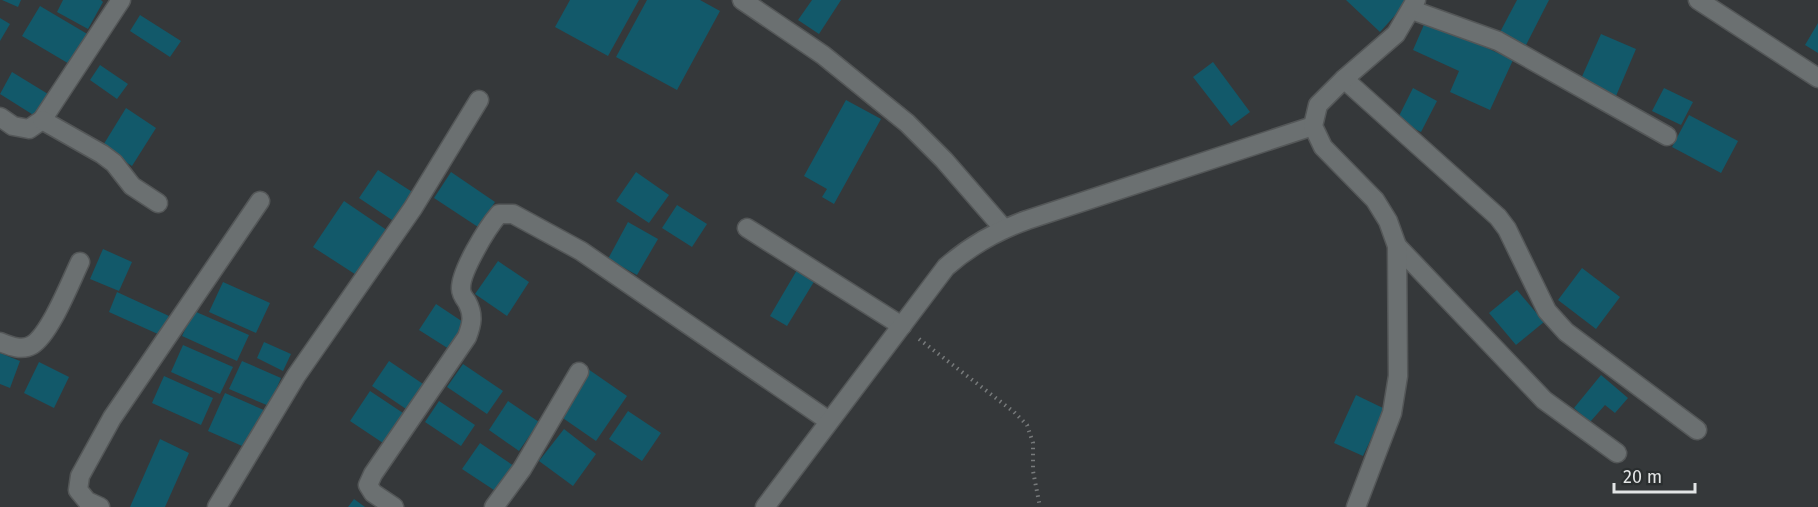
<svg xmlns="http://www.w3.org/2000/svg" width="1818" height="507" font-family="'Fira Sans',sans-serif">
<style>
.building{fill:#12596a}
.lines{fill:none;stroke-linecap:round;stroke-linejoin:round}
.minor-casing{stroke:#545758;stroke-width:21}
.path{stroke:#777a7b;stroke-width:4;stroke-dasharray:1.5 4.5;stroke-linecap:butt}
.minor{stroke:#6b7071;stroke-width:18}
</style>
<rect width="100%" height="100%" fill="#35383a"/>
<g class="building">
<path d="M2,0H21L18,7Z"/>
<path d="M63,0H101L103,2L88,29L57,12Z"/>
<path d="M570,0H639L608,56L555,27Z"/>
<path d="M647,0H700L720,11L677,90L616,57Z"/>
<path d="M812,0H841L819,34L798,20Z"/>
<path d="M1346,0H1405L1407,2L1380,32Z"/>
<path d="M1517,0H1549L1525,47L1499,34Z"/>
<path d="M40,6L89,35L71,65L22,36Z"/>
<path d="M140,15L181,41L170,57L130,31Z"/>
<path d="M0,18L10,24L0,41Z"/>
<path d="M1426,20L1513,60L1490,110L1450,92L1459,71L1413,50Z"/>
<path d="M1818,23V53L1805,45Z"/>
<path d="M1601,34L1636,49L1616,96L1580,81Z"/>
<path d="M1213,62L1250,112L1231,126L1193,77Z"/>
<path d="M100,65L128,84L117,99L90,80Z"/>
<path d="M12,72L48,94L35,116L0,94Z"/>
<path d="M1413,88L1437,101L1421,132L1397,120Z"/>
<path d="M1664,88L1693,102L1681,125L1652,111Z"/>
<path d="M846,100L881,119L834,204L822,197L827,189L804,176Z"/>
<path d="M126,108L156,128L132,166L102,147Z"/>
<path d="M1689,115L1738,141L1721,173L1672,147Z"/>
<path d="M378,170L417,195L398,224L359,198Z"/>
<path d="M451,172L495,202L478,227L434,198Z"/>
<path d="M636,172L669,195L649,223L616,201Z"/>
<path d="M344,201L391,233L361,278L313,247Z"/>
<path d="M677,205L707,224L692,247L662,228Z"/>
<path d="M628,222L658,239L637,275L608,259Z"/>
<path d="M103,249L132,262L119,291L90,279Z"/>
<path d="M498,261L529,282L507,316L475,294Z"/>
<path d="M1582,268L1620,297L1596,329L1558,300Z"/>
<path d="M797,270L815,280L787,326L770,316Z"/>
<path d="M223,282L270,303L256,333L209,312Z"/>
<path d="M1517,290L1544,322L1516,345L1489,313Z"/>
<path d="M117,292L169,316L160,335L109,312Z"/>
<path d="M436,304L466,324L449,349L419,330Z"/>
<path d="M194,311L249,335L237,361L182,336Z"/>
<path d="M264,342L291,354L283,371L257,358Z"/>
<path d="M183,345L233,367L220,394L171,372Z"/>
<path d="M0,353L20,361L10,388L0,384Z"/>
<path d="M242,361L281,378L269,406L229,389Z"/>
<path d="M389,361L429,388L412,413L372,386Z"/>
<path d="M39,362L69,377L54,408L24,393Z"/>
<path d="M463,364L503,391L487,414L447,387Z"/>
<path d="M588,369L627,396L596,441L557,414Z"/>
<path d="M1601,375L1628,398L1615,413L1605,405L1590,422L1574,408Z"/>
<path d="M164,376L213,398L201,425L152,403Z"/>
<path d="M370,391L406,415L386,445L350,421Z"/>
<path d="M225,393L266,411L249,449L208,431Z"/>
<path d="M1356,395L1385,409L1363,456L1334,443Z"/>
<path d="M439,401L475,425L461,446L425,422Z"/>
<path d="M508,401L539,422L519,451L489,430Z"/>
<path d="M628,411L661,433L642,461L609,439Z"/>
<path d="M564,429L596,454L573,486L539,461Z"/>
<path d="M160,439L189,453L165,507H130Z"/>
<path d="M480,443L517,468L500,494L462,469Z"/>
<path d="M354,499L365,507H348Z"/>
</g>
<g class="lines">
<g class="minor-casing">
<g id="minor">
<path d="M742,0L823,55L907,123L944,160L1004,229"/>
<path d="M1698,0L1818,78"/>
<path d="M1412,10L1498,41L1667,136"/>
<path d="M1344,79L1498,217L1507,229L1547,311L1566,332L1697,430"/>
<path d="M0,117L13,126L29,129L42,120L121,0"/>
<path d="M42,120L102,154L114,163L132,186L158,203"/>
<path d="M747,228L902,326"/>
<path d="M1397,246L1544,400L1617,453"/>
<path d="M0,342C10,346 22,351 32,345C50,334 70,283 80,262"/>
<path d="M100,507L87,501L78,490L80,476L112,418L260,201"/>
<path d="M217,507L296,376L413,208L479,100"/>
<path d="M394,507L373,493L368,485L373,474L467,337C472,324 474,315 467,302C464,298 461,294 461,289C460,272 487,228 499,214H513L581,251L829,421"/>
<path d="M494,507L522,469L579,372"/>
<path d="M765,507L946,267C971,245 996,231 1027,220L1313,126"/>
<path d="M1356,507L1392,413L1398,376L1397,246L1388,221L1375,200L1323,147L1313,126L1318,105L1344,79L1396,34L1416,0"/>
</g>
</g>
<path class="path" d="M919,339L1014,412L1027,425L1033,443V471L1040,507"/>
<use href="#minor" class="minor"/>
</g>
<path d="M1614 483v9h81v-9" fill="none" stroke="#e3e5e6" stroke-width="3"/>
<text x="1623" y="483" font-size="18" fill="#e3e5e6" stroke="#2a2e2f" stroke-width="4.5" paint-order="stroke">20 m</text>
</svg>
